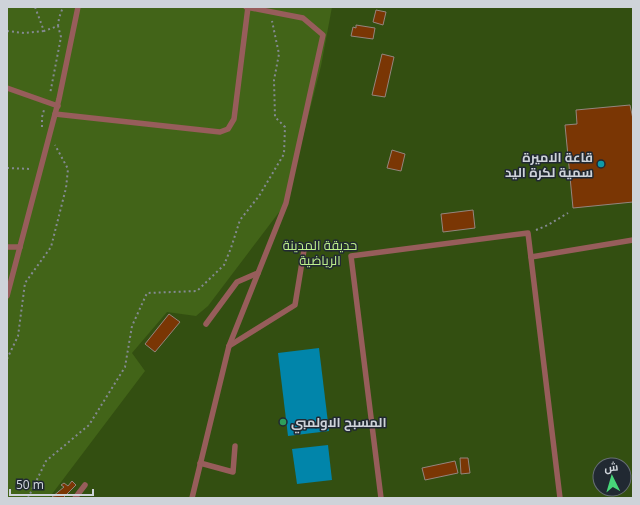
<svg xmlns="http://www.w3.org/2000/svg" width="640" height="505" font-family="'Noto Sans',Cairo,sans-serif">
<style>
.green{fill:#334f11;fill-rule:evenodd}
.forest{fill:#426418}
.water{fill:#0185aa}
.building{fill:#7a3604;stroke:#94857e}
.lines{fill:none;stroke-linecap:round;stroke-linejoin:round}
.path{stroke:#848a92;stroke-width:2;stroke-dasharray:2 3;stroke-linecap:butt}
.service{stroke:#975d5b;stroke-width:5.5}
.culture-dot{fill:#0f9aa8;stroke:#212932;stroke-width:1.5}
.leisure-dot{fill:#2e9e5b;stroke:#212932;stroke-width:1.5}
.labels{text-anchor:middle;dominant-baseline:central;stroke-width:3;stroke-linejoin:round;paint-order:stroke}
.poi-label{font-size:13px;font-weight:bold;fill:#ced3d9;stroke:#212932;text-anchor:end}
.park-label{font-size:13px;fill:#bef18c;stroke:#212932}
</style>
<rect width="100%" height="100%" fill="#2b333d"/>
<path class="green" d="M7,7H633V498H7ZM600,465H624V489H600Z"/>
<path class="forest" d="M7,7H332L321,66L286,203L208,306L196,316L167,312L132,353L145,371L49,498H7Z"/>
<g class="water">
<path d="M319,348L329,431L288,436L278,353Z"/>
<path d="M328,445L332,480L297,484L292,449Z"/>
</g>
<g class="building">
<path d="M376,10L386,12L383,25L373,22Z"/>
<path d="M356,25L375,28L373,39L351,36L353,27L356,28Z"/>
<path d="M382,54L394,57L385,97L372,95Z"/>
<path d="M630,105L633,119V202L573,208L565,125L577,124L576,110Z"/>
<path d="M392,150L405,154L401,171L387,168Z"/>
<path d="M473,210L475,228L443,232L441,214Z"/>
<path d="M169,314L180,322L155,352L145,344Z"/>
<path d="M460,458H468L470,473L461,474Z"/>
<path d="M455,461L458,473L425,480L422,468Z"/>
<path d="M72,481L76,485L63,498L52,497L64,487L61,485L64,483L68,486Z"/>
</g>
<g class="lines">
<g class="path">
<path d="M35,7L44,31L58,26L61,37L50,94"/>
<path d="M58,26L59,18L63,7"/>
<path d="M7,31L24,33L44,31"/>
<path d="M42,127V117L44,110"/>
<path d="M7,168L32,169"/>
<path d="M536,230L548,225L568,213"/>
<path d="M7,359L18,336L25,283L51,247L66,188L68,169L55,145"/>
<path d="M28,498L46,461L89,425L125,367L132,326L147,293L197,291L224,265L231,248L240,220L259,196L284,154L285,127L275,117L274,80L279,54L272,21"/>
</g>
<g class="service">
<path d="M7,88L58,106"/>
<path d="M55,114L220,132L228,129L234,119L248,7"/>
<path d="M7,247H20"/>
<path d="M531,257L633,240"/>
<path d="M7,296L59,99L78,7"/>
<path d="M206,324L237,282L258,273"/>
<path d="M229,346L295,305L304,250"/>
<path d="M200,463L233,472L235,446"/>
<path d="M75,498L85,485"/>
<path d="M192,498L229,346L286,203L323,35L303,18L246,7"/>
<path d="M381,498L351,256L528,233L560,498"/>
</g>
</g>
<circle class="culture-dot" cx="601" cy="164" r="4"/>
<circle class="leisure-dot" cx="283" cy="422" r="4"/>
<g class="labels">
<g class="poi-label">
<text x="593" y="157">قاعة الاميرة<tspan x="593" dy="15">سمية لكرة اليد</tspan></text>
<text x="291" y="422" text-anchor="start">المسبح الاولمبي</text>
</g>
<g class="park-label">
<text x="320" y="245">حديقة المدينة<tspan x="320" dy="15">الرياضية</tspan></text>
</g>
</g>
<rect width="640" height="505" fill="none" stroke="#ced3d9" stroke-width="16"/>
<g transform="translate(612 477) rotate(355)"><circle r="19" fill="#212932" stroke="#666d75"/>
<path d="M0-3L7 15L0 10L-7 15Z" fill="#48d779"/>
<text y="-6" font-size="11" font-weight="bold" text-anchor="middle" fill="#ced3d9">ش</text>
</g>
<path d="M10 489v6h83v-6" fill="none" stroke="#ced3d9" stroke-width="2"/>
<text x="16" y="489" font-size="12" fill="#ced3d9" stroke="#212932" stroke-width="3" paint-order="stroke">50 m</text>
</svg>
